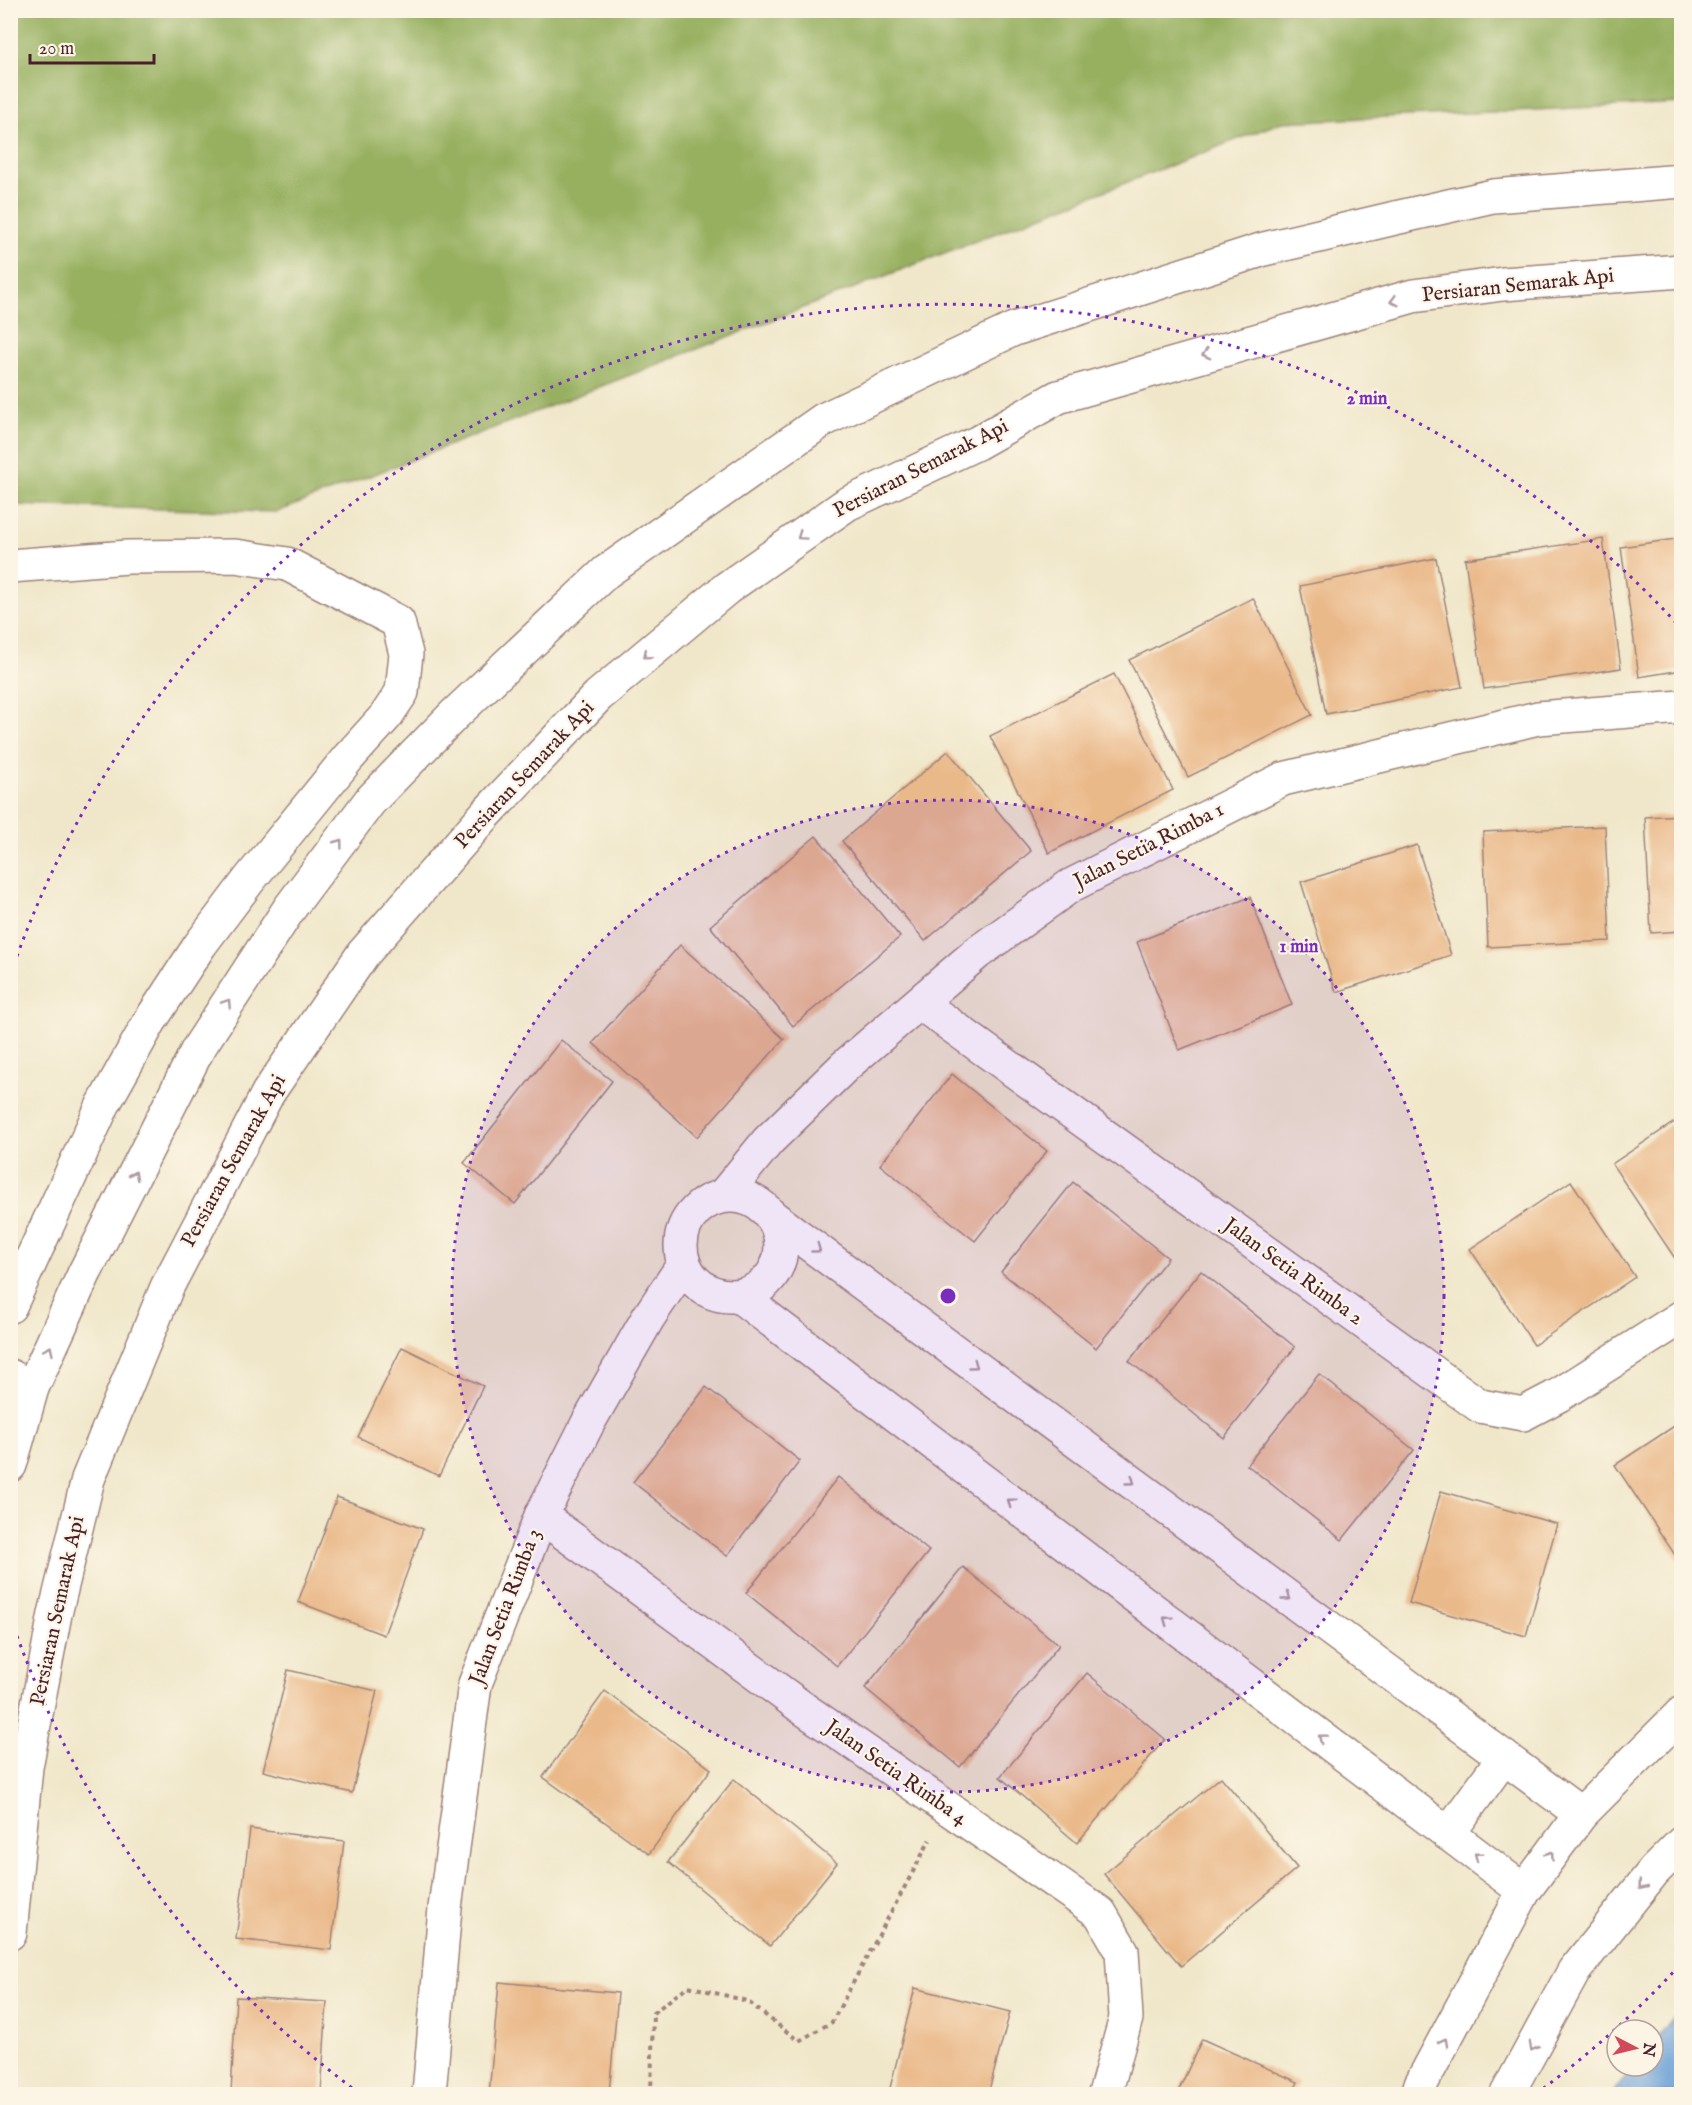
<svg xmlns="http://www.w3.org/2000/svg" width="1692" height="2105" font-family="'IM FELL English',serif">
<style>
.forest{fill:#97b061;stroke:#706846;stroke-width:1.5}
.water{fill:#6aa0d7;stroke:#5a6081;stroke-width:1.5}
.building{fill:#eab98a}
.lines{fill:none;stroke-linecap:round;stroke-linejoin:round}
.street-casing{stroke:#9d837a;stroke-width:36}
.secondary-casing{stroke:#9d837a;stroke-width:36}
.path{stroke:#9d837a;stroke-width:4;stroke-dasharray:4.5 4.5;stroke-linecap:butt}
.street{stroke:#fff;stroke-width:33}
.secondary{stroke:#fff;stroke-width:33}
.oneway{stroke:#ae9aa0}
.ring{fill:none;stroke:#7b2cbf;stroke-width:3;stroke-dasharray:3 6}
.labels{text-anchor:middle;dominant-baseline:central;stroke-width:4.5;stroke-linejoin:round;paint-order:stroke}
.street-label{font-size:21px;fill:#4a1f2b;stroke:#fcf5e5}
.centre{fill:#7b2cbf;stroke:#fcf5e5;stroke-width:3}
.ring-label{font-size:18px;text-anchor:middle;font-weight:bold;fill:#7b2cbf;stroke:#fcf5e5;stroke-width:4.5;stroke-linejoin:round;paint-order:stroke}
</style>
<rect width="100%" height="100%" fill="#fcf5e5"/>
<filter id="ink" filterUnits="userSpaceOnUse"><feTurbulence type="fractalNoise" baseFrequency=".0167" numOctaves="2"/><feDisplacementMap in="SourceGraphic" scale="12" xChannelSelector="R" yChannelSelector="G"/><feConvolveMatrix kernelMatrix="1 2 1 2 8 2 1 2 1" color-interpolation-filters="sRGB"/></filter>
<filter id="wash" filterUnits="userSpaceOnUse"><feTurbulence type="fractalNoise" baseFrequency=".008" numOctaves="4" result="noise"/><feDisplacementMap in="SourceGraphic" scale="24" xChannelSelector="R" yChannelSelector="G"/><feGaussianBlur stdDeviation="1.35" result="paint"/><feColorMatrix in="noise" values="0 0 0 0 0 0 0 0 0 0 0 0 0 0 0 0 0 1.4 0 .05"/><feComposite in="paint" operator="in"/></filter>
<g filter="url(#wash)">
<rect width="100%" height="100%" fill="#f0e7ca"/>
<path class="forest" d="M11,10L1681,11V103L1282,122L277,512L11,505Z"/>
<path class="water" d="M1681,2009V2094H1612L1635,2066H1653V2044Z"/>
<g id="blocks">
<g class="building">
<path d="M1682,538V670L1639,677L1621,547Z"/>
<path d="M1603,539L1621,668L1484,689L1465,559Z"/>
<path d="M1436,558L1462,687L1326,714L1300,586Z"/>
<path d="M1253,598L1312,715L1188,777L1129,660Z"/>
<path d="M1114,674L1173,790L1049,853L990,736Z"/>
<path d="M948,751L1031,851L925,941L842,841Z"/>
<path d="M1682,815V931L1651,933L1645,817Z"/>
<path d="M1605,826L1610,941L1488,947L1483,832Z"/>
<path d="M816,836L900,937L793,1026L710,926Z"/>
<path d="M1417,845L1451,955L1336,992L1301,882Z"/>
<path d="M1250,897L1292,1005L1179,1050L1137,942Z"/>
<path d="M680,945L784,1039L697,1137L593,1043Z"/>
<path d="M561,1040L612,1081L515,1204L464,1163Z"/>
<path d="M952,1074L1047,1151L975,1241L880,1165Z"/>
<path d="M1682,1117V1256L1676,1260L1612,1164Z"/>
<path d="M1571,1181L1635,1277L1534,1345L1470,1249Z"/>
<path d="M1073,1182L1168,1258L1096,1348L1001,1272Z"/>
<path d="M1201,1271L1295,1347L1224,1438L1129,1361Z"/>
<path d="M402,1347L483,1386L439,1476L358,1437Z"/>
<path d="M1319,1374L1414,1450L1342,1540L1247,1465Z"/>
<path d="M706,1387L800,1461L727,1556L633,1482Z"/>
<path d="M1682,1421V1559L1679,1561L1615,1465Z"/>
<path d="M838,1477L929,1551L837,1666L746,1593Z"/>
<path d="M1441,1491L1557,1524L1526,1636L1409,1603Z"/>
<path d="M337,1497L423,1529L384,1635L298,1602Z"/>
<path d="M963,1567L1059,1645L960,1767L865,1688Z"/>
<path d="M288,1670L377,1691L352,1793L263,1771Z"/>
<path d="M1087,1673L1165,1739L1077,1843L1000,1777Z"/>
<path d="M605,1691L711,1769L649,1854L543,1777Z"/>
<path d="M1221,1777L1297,1868L1181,1966L1104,1874Z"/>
<path d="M734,1779L837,1863L770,1946L668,1862Z"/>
<path d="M250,1829L344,1841L331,1950L236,1939Z"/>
<path d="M499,1982L618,1993L609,2094H489Z"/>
<path d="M915,1988L1010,2012L988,2094H899L889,2092Z"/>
<path d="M236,1997L327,2002L321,2094H231Z"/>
<path d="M1202,2039L1298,2082L1292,2094H1177Z"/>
</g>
</g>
</g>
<g filter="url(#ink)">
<use href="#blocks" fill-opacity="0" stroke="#9d837a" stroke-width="1.5"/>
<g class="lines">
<g class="street-casing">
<g id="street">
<path d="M10,566L128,557L235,556L287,564L398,622L406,654L402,692L386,716L348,758L249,880L200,945L150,1021L103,1105L10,1306"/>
<path d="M920,1003L1480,1406L1523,1414L1559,1395L1682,1317"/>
<path d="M723,1196L768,1141L845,1066L977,953L1070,886L1283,779L1538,718L1682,707"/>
<circle cx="731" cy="1246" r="50"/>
<path d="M770,1215L1581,1814"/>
<path d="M739,1296L1524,1891"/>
<path d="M10,1376L32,1388"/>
<path d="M541,1516L804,1709L1100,1913L1122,1951L1126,2018L1105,2094"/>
<path d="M1448,1834L1504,1757"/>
<path d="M429,2094L445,1908L475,1684L541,1516L588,1423L648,1318L684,1264"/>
</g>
</g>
<g class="secondary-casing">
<g id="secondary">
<path d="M10,1465L32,1388L84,1274L198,1049L289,909L370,801L454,715L606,572L823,420L1014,329L1264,249L1395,218L1493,196L1682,181"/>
<path d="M10,1933L26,1767L55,1614L88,1479L167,1287L268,1093L363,954L486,814L598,696L727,588L847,504L977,443L1058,397L1413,296L1503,284L1682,271"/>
<path d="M1418,2094L1421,2084L1524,1891L1581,1814L1682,1713"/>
<path d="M1507,2094L1574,1971L1654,1871L1682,1843"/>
</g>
</g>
<path class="path" d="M651,2094L653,2013L688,1986L747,2001L799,2041L832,2022L930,1840"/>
<use href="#street" class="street"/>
<use href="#secondary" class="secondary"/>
</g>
<defs><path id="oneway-chevron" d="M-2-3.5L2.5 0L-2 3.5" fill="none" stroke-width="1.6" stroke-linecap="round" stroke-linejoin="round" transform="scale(1.5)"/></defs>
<g class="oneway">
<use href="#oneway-chevron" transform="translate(1394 301) rotate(164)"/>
<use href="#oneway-chevron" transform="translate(1206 354) rotate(165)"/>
<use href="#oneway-chevron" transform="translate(801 536) rotate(145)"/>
<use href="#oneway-chevron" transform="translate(647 655) rotate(140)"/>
<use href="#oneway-chevron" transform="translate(339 843) rotate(-53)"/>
<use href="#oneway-chevron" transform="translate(227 1003) rotate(-57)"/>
<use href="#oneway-chevron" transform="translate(134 1175) rotate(-63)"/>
<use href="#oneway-chevron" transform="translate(817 1249) rotate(36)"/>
<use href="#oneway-chevron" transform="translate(49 1350) rotate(-65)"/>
<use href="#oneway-chevron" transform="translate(974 1365) rotate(36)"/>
<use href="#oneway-chevron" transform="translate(1131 1481) rotate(36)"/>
<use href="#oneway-chevron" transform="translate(1011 1502) rotate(-143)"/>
<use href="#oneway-chevron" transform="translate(1287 1597) rotate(36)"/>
<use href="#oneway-chevron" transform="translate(1167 1620) rotate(-143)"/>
<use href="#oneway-chevron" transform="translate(1322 1738) rotate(-143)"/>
<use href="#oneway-chevron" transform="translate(1550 1855) rotate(-54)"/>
<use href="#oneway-chevron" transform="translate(1478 1856) rotate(-143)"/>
<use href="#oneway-chevron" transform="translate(1642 1886) rotate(129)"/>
<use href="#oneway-chevron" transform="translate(1444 2042) rotate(-62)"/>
<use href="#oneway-chevron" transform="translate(1533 2047) rotate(119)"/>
</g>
</g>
<circle cx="948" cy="1296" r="496" fill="#7b2cbf" fill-opacity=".12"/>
<g class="ring">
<circle cx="948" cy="1296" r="496"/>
<path d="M1679 1966A991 991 0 0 1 1537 2093M359 2093A991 991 0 0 1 11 1619M11 973A991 991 0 0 1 1679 626"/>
</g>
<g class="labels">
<g class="street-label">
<text transform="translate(1518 286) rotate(-6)">Persiaran Semarak Api</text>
<text transform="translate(921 469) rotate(-27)">Persiaran Semarak Api</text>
<text transform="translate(525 775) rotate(-47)">Persiaran Semarak Api</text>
<text transform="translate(1149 846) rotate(-27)">Jalan Setia Rimba 1</text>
<text transform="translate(234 1161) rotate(-61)">Persiaran Semarak Api</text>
<text transform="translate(1293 1272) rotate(36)">Jalan Setia Rimba 2</text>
<text transform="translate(506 1607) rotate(-69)">Jalan Setia Rimba 3</text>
<text transform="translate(58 1611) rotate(-78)">Persiaran Semarak Api</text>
<text transform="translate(896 1773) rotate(35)">Jalan Setia Rimba 4</text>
</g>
</g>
<circle cx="948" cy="1296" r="9" class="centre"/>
<g class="ring-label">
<text x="1367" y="404">2 min</text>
<text x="1299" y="952">1 min</text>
</g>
<rect width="1692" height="2105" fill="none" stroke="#fcf5e5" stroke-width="36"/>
<g transform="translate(1635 2048) rotate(97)"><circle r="28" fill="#fcf5e5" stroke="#b59f9b" stroke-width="1.5"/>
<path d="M0-4.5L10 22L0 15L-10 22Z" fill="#d1495b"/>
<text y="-9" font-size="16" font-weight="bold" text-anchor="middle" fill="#4a1f2b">N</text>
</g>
<path d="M30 54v9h124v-9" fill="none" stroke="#4a1f2b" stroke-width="3"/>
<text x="39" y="54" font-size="18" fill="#4a1f2b" stroke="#fcf5e5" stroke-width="4.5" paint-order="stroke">20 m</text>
</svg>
